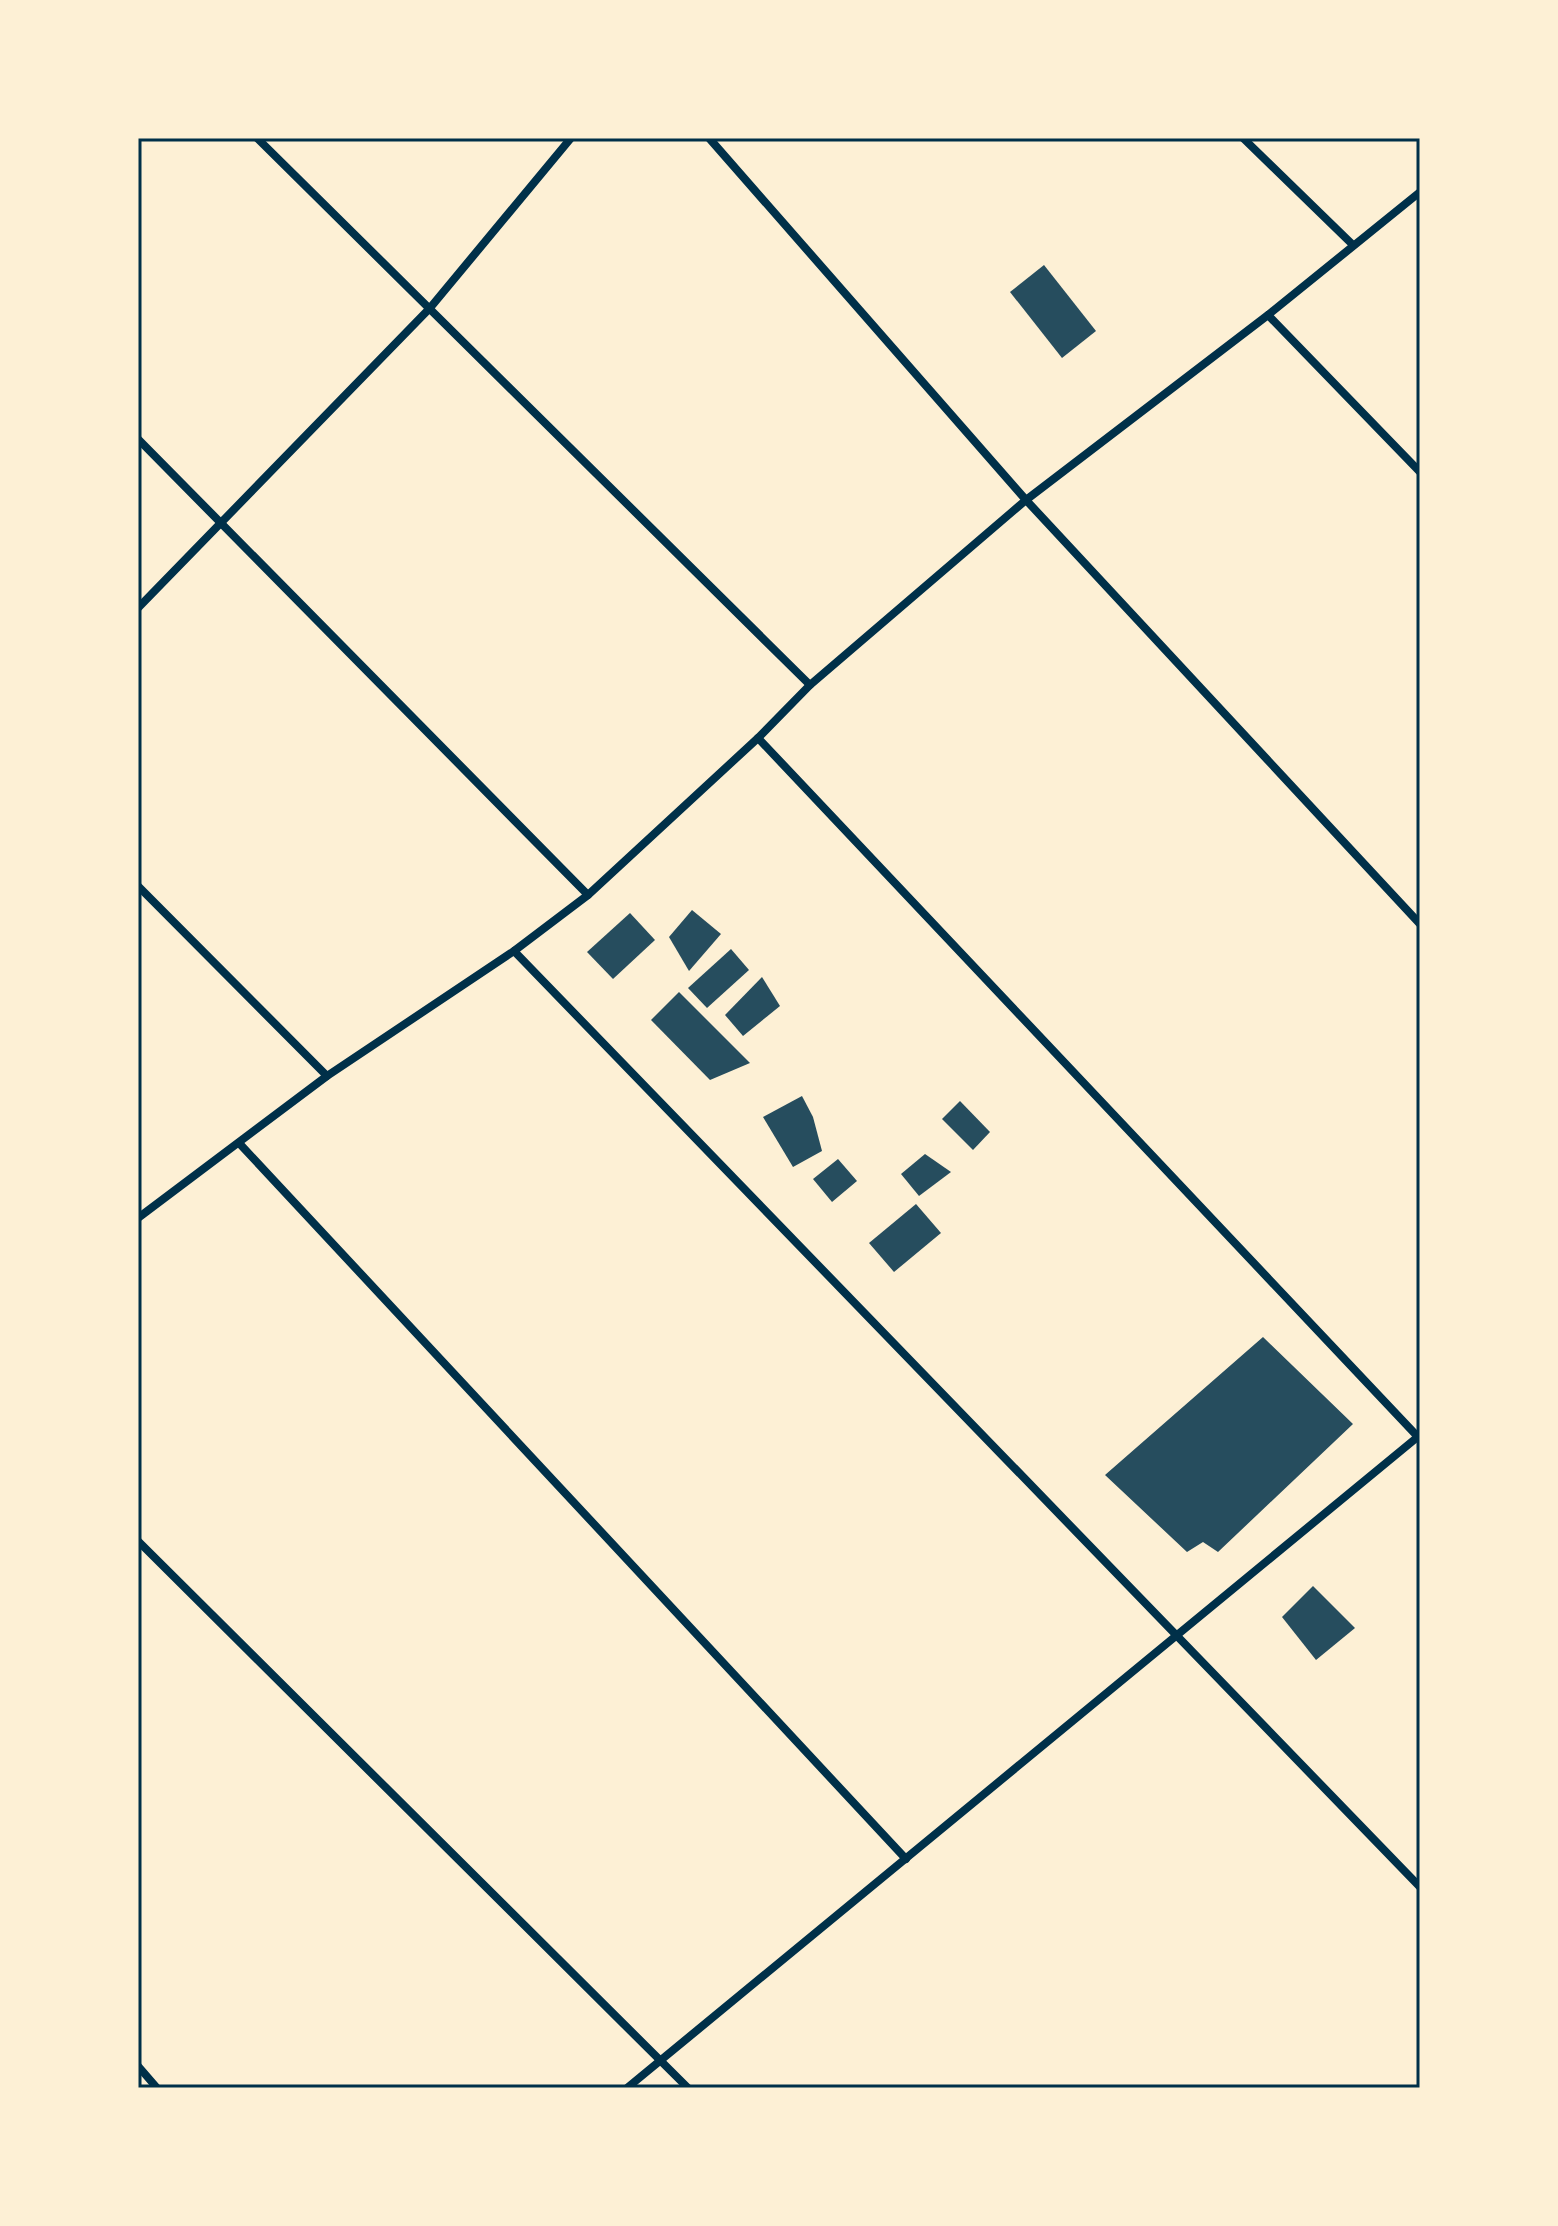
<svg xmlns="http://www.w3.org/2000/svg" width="1558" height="2226" font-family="Jost,sans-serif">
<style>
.building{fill:#264d5e}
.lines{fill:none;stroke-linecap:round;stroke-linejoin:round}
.minor{stroke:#003049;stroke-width:8}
.neatline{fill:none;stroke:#003049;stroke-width:3}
</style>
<rect width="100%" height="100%" fill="#fdf0d5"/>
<g class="building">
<path d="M1044,265L1096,331L1062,358L1010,292Z"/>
<path d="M692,910L721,934L689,971L669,937Z"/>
<path d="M630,913L655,940L613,979L587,952Z"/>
<path d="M731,949L749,970L707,1008L688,988Z"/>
<path d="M762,977L780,1006L743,1036L725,1015Z"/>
<path d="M679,992L750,1063L710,1080L651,1020Z"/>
<path d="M802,1096L813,1117L822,1151L793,1167L763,1117Z"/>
<path d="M960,1101L990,1132L973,1150L942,1119Z"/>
<path d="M925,1154L951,1172L919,1196L901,1174Z"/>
<path d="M838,1159L857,1181L832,1202L813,1179Z"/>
<path d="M916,1204L941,1233L894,1272L869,1243Z"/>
<path d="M1263,1337L1353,1424L1218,1552L1203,1542L1187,1552L1105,1475Z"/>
<path d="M1313,1586L1355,1628L1316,1660L1282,1617Z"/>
</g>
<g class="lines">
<g class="minor">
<path d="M257,138L810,685"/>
<path d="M709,138L1026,500L1420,924"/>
<path d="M1243,138L1353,245"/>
<path d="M1268,315L1420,472"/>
<path d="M138,439L588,895"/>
<path d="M138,608L430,308L571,138"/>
<path d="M758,738L1419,1438"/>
<path d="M138,886L327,1076"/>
<path d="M514,951L1420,1887"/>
<path d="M239,1143L906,1859"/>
<path d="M138,1218L327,1076L514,951L588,895L758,738L810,685L1026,500L1268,315L1420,192"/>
<path d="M138,1541L688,2088"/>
<path d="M138,2066L157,2088"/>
<path d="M627,2088L1420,1435"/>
</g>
</g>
<rect width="1558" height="2226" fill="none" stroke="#fdf0d5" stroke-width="280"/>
<rect x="140" y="140" width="1278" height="1946" class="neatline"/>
</svg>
